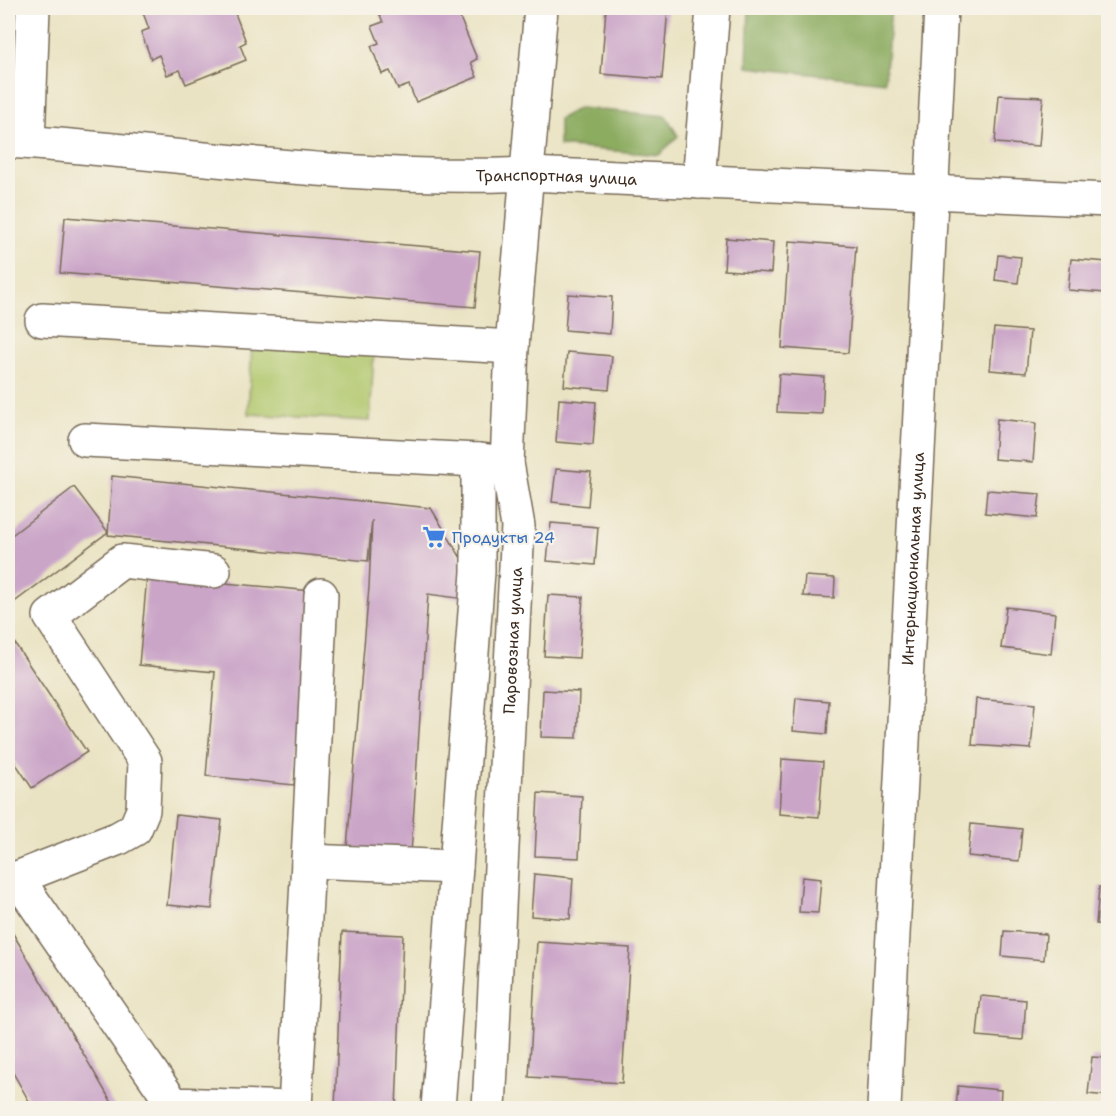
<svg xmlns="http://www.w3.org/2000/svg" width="1116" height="1116" font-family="'Shantell Sans',sans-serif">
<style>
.green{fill:#b0c76c;stroke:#767845;stroke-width:1.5}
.forest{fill:#8cac60;stroke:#646b3f;stroke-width:1.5}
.building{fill:#caa5c8}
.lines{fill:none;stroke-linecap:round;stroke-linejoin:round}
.minor-casing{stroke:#786b58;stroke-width:36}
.minor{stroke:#fff;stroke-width:33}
.labels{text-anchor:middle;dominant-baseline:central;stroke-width:4.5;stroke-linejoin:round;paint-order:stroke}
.street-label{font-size:16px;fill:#3b2a1e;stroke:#f7f3e8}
.shop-label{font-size:16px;fill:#366cbe;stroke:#f7f3e8;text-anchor:start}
</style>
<rect width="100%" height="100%" fill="#f7f3e8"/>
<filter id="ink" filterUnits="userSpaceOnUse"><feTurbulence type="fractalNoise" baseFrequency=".0167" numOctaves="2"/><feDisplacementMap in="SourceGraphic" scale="12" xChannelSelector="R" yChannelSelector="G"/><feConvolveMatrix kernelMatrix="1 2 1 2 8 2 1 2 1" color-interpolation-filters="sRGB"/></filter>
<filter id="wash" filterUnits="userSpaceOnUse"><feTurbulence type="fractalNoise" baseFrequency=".008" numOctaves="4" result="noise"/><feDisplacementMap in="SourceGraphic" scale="24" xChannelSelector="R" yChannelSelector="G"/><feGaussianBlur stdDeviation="1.35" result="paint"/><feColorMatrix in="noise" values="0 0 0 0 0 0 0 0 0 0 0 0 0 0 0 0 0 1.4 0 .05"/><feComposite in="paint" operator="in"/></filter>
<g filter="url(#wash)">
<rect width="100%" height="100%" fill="#eae3c3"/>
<path class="green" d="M252,344L374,351L370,421L248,414Z"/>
<g class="forest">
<path d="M749,8H891L885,82L747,67Z"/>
<path d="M579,108L666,116L678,136L659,155L559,146V119Z"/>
</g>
<g id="blocks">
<g class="building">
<path d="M149,8H233L246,42L240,45L246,60L186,84L180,70L167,75L159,55L151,59L141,32L149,29L142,10Z"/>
<path d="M377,8H456L477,59L471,62L477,77L416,102L409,85L398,89L390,71L382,74L371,46L379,43L372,26L383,22Z"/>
<path d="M606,8H668L662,79L601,74Z"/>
<path d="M999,95L1043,97L1039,146L995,143Z"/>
<path d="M65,217L480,251L475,307L60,273Z"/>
<path d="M726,238L773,242L771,273L724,270Z"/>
<path d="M789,241L856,246L848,353L782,348Z"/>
<path d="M998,255L1021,257L1018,283L995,280Z"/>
<path d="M1071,259L1108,262L1106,293L1068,290Z"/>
<path d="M568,294L612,297L610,334L565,330Z"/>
<path d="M994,328L1030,331L1026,373L990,370Z"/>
<path d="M567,352L612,356L609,390L564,386Z"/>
<path d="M779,374L824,377L822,414L777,412Z"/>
<path d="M559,399L596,402L593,445L556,442Z"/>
<path d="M997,419L1036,423L1033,462L994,459Z"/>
<path d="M556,469L591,472L588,506L552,502Z"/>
<path d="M112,476L431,508L467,568L465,599L428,594L411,854L347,848L369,587L372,520L368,561L108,535Z"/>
<path d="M74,487L108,532L9,606L8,538Z"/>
<path d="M987,490L1040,494L1037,518L985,513Z"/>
<path d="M551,523L598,527L595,565L547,561Z"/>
<path d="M147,576L312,591L294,785L206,776L215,672L139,665Z"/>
<path d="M805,576L835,578L834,598L803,596Z"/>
<path d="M548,595L583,597L579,658L544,656Z"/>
<path d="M1006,607L1055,613L1051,654L1001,648Z"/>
<path d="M8,633L87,752L32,788L8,752Z"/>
<path d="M543,690L579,692L577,738L541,737Z"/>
<path d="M796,698L829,701L827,734L793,731Z"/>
<path d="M976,699L1035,704L1031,749L972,745Z"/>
<path d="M782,759L823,762L819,817L779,814Z"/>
<path d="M538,793L582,796L579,858L535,856Z"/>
<path d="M176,815L222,820L212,909L167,905Z"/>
<path d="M971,824L1022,829L1019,861L968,856Z"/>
<path d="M534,874L573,878L570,919L531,916Z"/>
<path d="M802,877L821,879L818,913L799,912Z"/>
<path d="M1099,887H1108V925L1096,924Z"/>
<path d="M8,925L115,1108H33L8,1064Z"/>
<path d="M1004,931L1046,934L1044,960L1002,956Z"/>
<path d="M342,932L403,935L396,1108H335Z"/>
<path d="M537,942L630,948L622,1083L529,1077Z"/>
<path d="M1107,983H1108V1017H1104Z"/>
<path d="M981,996L1026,1000L1023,1040L977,1036Z"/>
<path d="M1092,1057L1108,1058V1096L1088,1094Z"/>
<path d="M958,1086L1001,1090L1000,1108H956Z"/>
</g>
</g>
</g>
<g filter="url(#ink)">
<use href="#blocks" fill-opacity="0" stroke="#786b58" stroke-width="1.5"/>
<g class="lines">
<g class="minor-casing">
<g id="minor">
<path id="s1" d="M8,141C181,153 355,182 529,174L1108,200"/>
<path d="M28,142L33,8"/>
<path d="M699,182L713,8"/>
<path d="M42,320L512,347"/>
<path d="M85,440L478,460"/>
<path d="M321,595L308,861L456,867"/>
<path d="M17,878L119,838L135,829L143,810L145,761L50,616L122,561L214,571"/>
<path d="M8,882L17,878L173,1104L295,1108L308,861"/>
<path d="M438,1108L478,572V460L507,463"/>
<path id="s2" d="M489,1108L518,526L507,463L512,347L541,8"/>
<path id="s3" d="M884,1108L941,8"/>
</g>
</g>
<use href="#minor" class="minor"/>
</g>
</g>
<defs>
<g id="supermarket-bare" transform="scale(1.8)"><path d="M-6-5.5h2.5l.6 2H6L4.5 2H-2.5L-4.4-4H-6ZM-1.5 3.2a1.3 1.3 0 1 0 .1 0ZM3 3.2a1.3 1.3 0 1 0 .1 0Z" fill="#3f7fe0" stroke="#f7f3e8" stroke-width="2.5" paint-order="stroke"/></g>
</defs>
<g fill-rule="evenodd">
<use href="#supermarket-bare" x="434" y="537"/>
</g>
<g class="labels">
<g class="street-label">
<text stroke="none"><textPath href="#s1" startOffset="550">Транспортная улица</textPath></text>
<text stroke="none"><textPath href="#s3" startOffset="550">Интернациональная улица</textPath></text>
<text stroke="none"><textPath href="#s2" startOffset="468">Паровозная улица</textPath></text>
</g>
<g class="shop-label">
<text x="452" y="537">Продукты 24</text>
</g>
</g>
<rect width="1116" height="1116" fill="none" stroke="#f7f3e8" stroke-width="30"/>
</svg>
